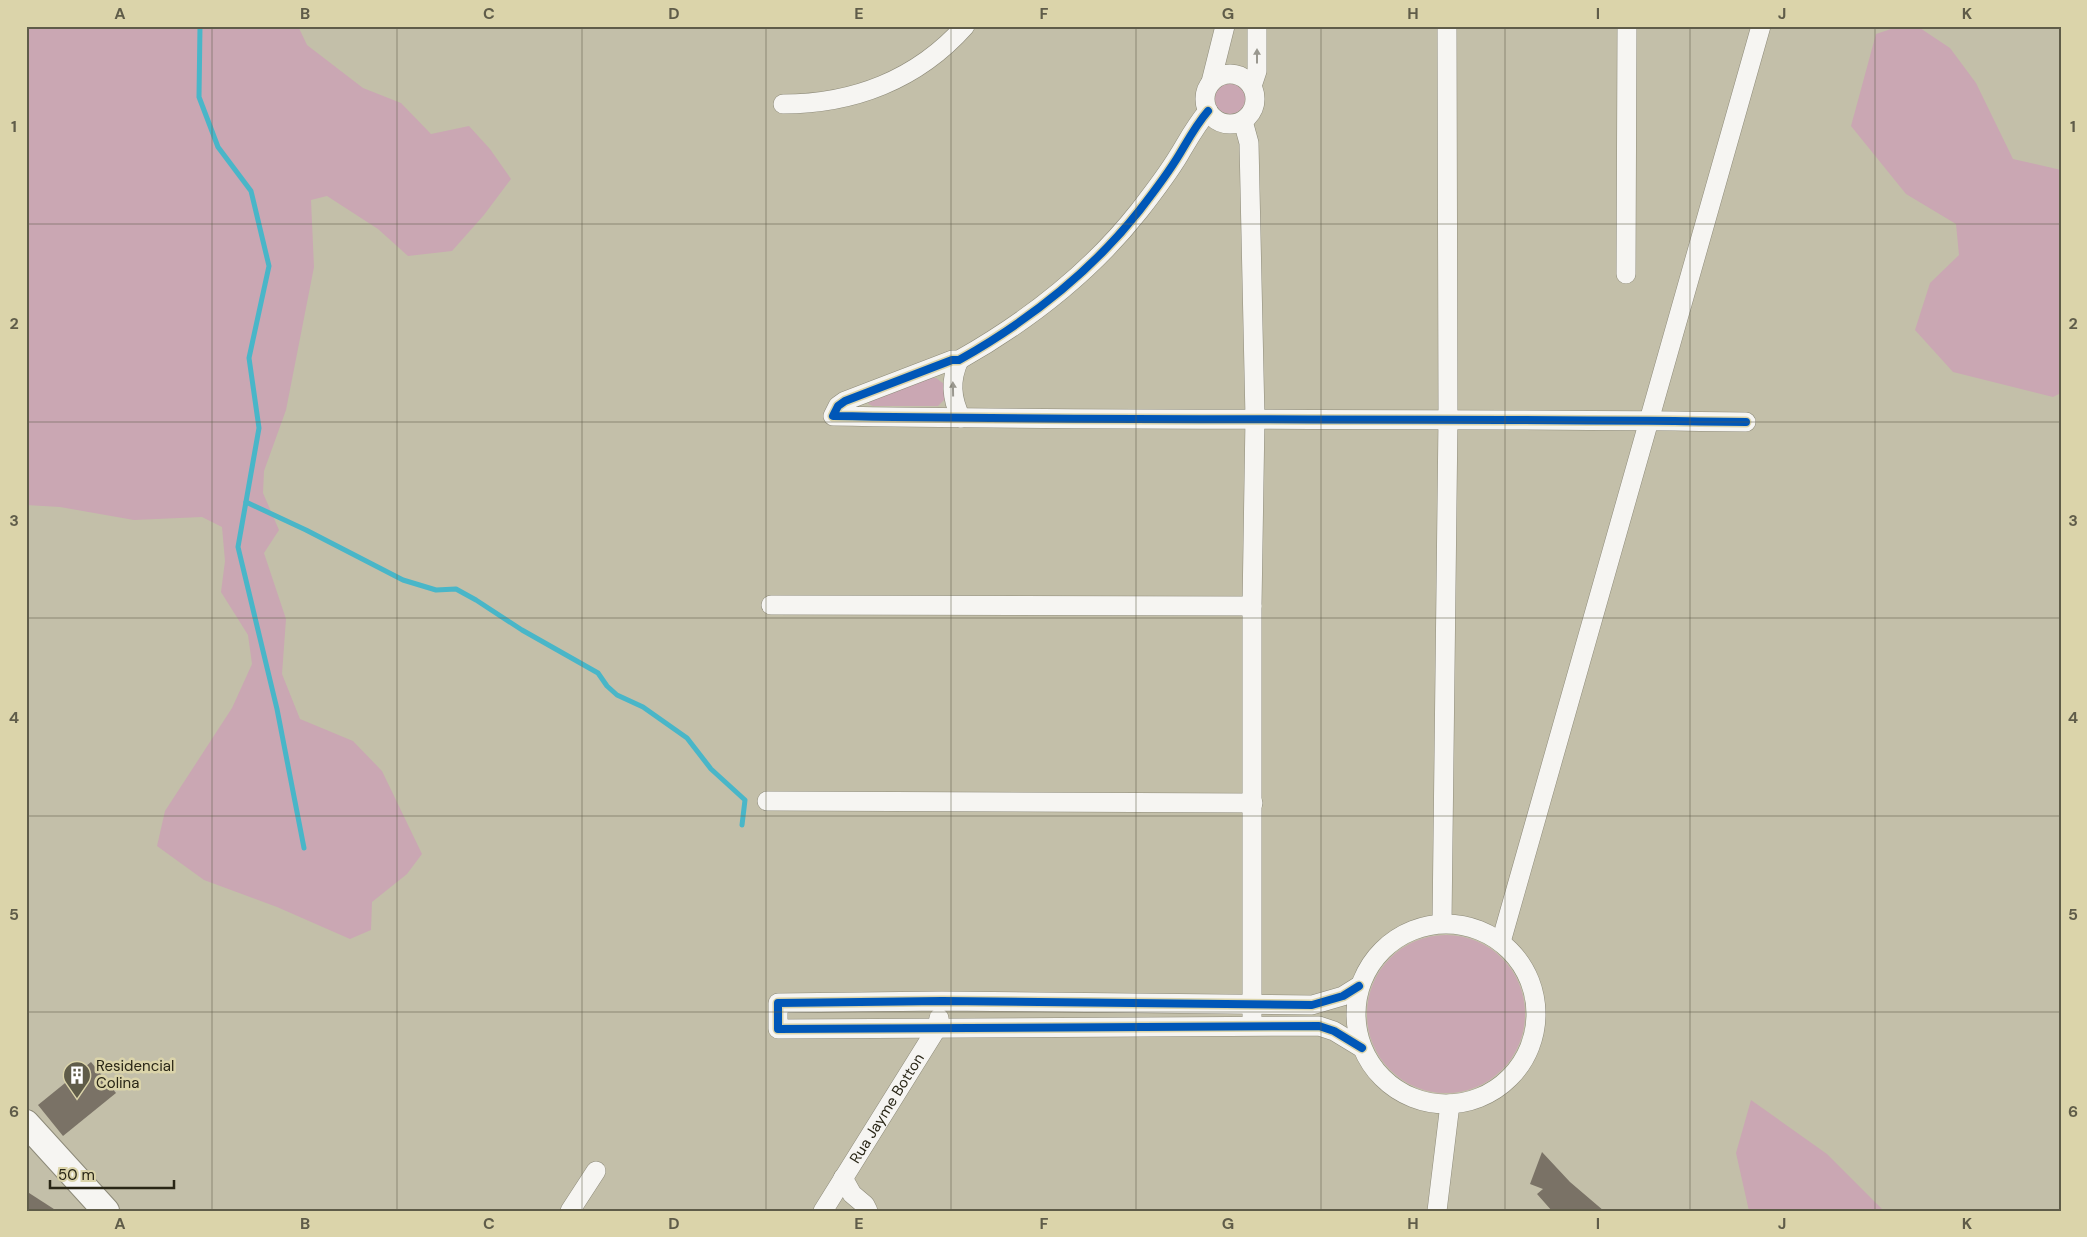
<svg xmlns="http://www.w3.org/2000/svg" width="2087" height="1237" font-family="'DM Sans',sans-serif">
<style>
.green{fill:#caa7b3}
.lines{fill:none;stroke-linecap:round;stroke-linejoin:round}
.stream{stroke:#49b6c8;stroke-width:5}
.building{fill:#7a7266}
.street-casing{stroke:#8d8a79;stroke-width:20}
.secondary-casing{stroke:#8d8a79;stroke-width:28}
.street{stroke:#f6f5f2;stroke-width:19}
.secondary{stroke:#f6f5f2;stroke-width:26}
.cycleway-casing{stroke:#dbd4aa;stroke-width:11}
.cycleway{stroke:#0057b8;stroke-width:8}
.oneway{fill:#9a988f}
.grid{fill:none;stroke:#5f5c49;stroke-width:1;stroke-opacity:0.55}
.labels{text-anchor:middle;dominant-baseline:central;stroke-width:5;stroke-linejoin:round;paint-order:stroke}
.poi-label{font-size:15px;fill:#292616;stroke:#dbd4aa;text-anchor:start}
.street-label{font-size:15px;fill:#292616;stroke:#dbd4aa}
.neatline{fill:none;stroke:#5f5c49;stroke-width:2}
.grid-label{font-size:16px;text-anchor:middle;font-weight:bold;fill:#5f5c49}
</style>
<rect width="100%" height="100%" fill="#c3bfa9"/>
<g class="green">
<path d="M26,26H298L307,45L363,88L401,103L431,134L469,126L490,149L511,179L484,215L452,251L408,256L378,229L327,196L311,200L314,267L286,410L264,471L263,493L279,530L264,553L286,619L282,674L300,719L353,741L382,771L422,854L407,874L372,902L371,930L350,939L277,907L204,880L157,846L165,811L232,708L252,664L248,635L221,592L225,561L222,527L202,517L134,520L60,507L26,505Z"/>
<path d="M1900,26H1917L1950,48L1976,83L2013,159L2061,170V393L2053,397L1953,372L1915,330L1930,283L1959,255L1956,224L1906,194L1851,126L1876,34Z"/>
<circle cx="1230" cy="99" r="15"/>
<path d="M931,378H936L944,384L945,399L938,406H873L868,404L871,401Z"/>
<circle cx="1446" cy="1014" r="79"/>
<path d="M1751,1100L1827,1154L1884,1211H1749L1736,1153Z"/>
</g>
<g class="lines">
<g class="stream">
<path d="M200,26L199,97L218,147L251,191L269,266L249,358L259,428L238,547L277,709L304,848"/>
<path d="M246,502L306,530L403,580L436,590L456,589L476,600L522,630L598,673L607,686L617,695L643,707L687,738L711,769L745,800L742,825"/>
</g>
</g>
<g class="building">
<path d="M91,1062L116,1093L63,1136L38,1105Z"/>
<path d="M1542,1152L1570,1182L1604,1211H1552L1537,1194L1543,1189L1530,1184Z"/>
<path d="M26,1191L57,1211H26Z"/>
</g>
<g class="lines">
<g class="street-casing">
<g id="street">
<circle cx="1230" cy="99" r="25"/>
<path d="M1211,82L1225,26"/>
<path d="M1252,86L1257,71V26"/>
<path d="M783,104C853,104 917,80 965,26"/>
<path d="M1208,111C1196,125 1188,140 1179,155C1167,175 1153,193 1139,211C1090,273 1028,321 959,360H952L845,401L838,406L833,416C1137,422 1442,417 1746,422"/>
<path d="M1243,121L1249,143L1255,418L1252,606V1016"/>
<path d="M1626,274L1627,26"/>
<path d="M959,360C950,380 951,398 961,418"/>
<path d="M771,605L1252,606"/>
<path d="M767,801L1253,803"/>
<path d="M1442,923L1448,419L1447,26"/>
<circle cx="1446" cy="1014" r="90"/>
<path d="M1501,942L1761,26"/>
<path d="M1359,986L1343,996L1312,1005L942,1001L778,1003V1029L1319,1026L1334,1031L1362,1048"/>
<path d="M843,1178L852,1194L865,1205L868,1211"/>
<path d="M570,1211L596,1171"/>
<path id="s1" d="M823,1211L937,1028L939,1018"/>
<path d="M1437,1211L1450,1104"/>
</g>
</g>
<g class="secondary-casing">
<path id="secondary" d="M26,1123L106,1211"/>
</g>
<use href="#street" class="street"/>
<use href="#secondary" class="secondary"/>
<g class="cycleway-casing">
<g id="cycleway">
<path d="M1208,111C1196,125 1188,140 1179,155C1167,175 1153,193 1139,211C1090,273 1028,321 959,360H952L845,401L838,406L833,416C1137,422 1442,417 1746,422"/>
<path d="M1359,986L1343,996L1312,1005L942,1001L778,1003V1029L1319,1026L1334,1031L1362,1048"/>
</g>
</g>
<use href="#cycleway" class="cycleway"/>
</g>
<defs><path id="oneway-solid" d="M-6-.8H1V-3.2L6.5 0L1 3.2V.8H-6Z" transform="scale(1.25)"/></defs>
<g class="oneway">
<use href="#oneway-solid" transform="translate(1257 56) rotate(-90)"/>
<use href="#oneway-solid" transform="translate(953 389) rotate(-91)"/>
</g>
<path class="grid" d="M212,26V1211M397,26V1211M582,26V1211M766,26V1211M951,26V1211M1136,26V1211M1321,26V1211M1505,26V1211M1690,26V1211M1875,26V1211M26,224H2061M26,422H2061M26,618H2061M26,816H2061M26,1012H2061"/>
<defs>
<g id="building-pin" transform="scale(1.4375)"><path d="M0 17L-7.5 6A9.5 9.5 0 1 1 7.5 6Z" fill="#5f5c49" stroke="#dbd4aa"/><path d="M-4-6H4V6H1V3H-1V6H-4ZM-2.5-4.3h1.7v1.8h-1.7ZM.8-4.3h1.7v1.8H.8ZM-2.5-1h1.7V.8h-1.7ZM.8-1h1.7V.8H.8Z" fill="#fff"/></g>
</defs>
<g fill-rule="evenodd">
<use href="#building-pin" x="77" y="1075"/>
</g>
<g class="labels">
<g class="poi-label">
<text x="96" y="1066">Residencial<tspan x="96" dy="17">Colina</tspan></text>
</g>
<g class="street-label">
<text stroke="none"><textPath href="#s1" startOffset="121">Rua Jayme Botton</textPath></text>
</g>
</g>
<rect width="2087" height="1237" fill="none" stroke="#dbd4aa" stroke-width="55"/>
<path d="M50 1180v8h124v-8" fill="none" stroke="#292616" stroke-width="2.5"/>
<text x="58" y="1180" font-size="15" fill="#292616" stroke="#dbd4aa" stroke-width="4" paint-order="stroke">50 m</text>
<rect x="28" y="28" width="2032" height="1182" class="neatline"/>
<g class="grid-label">
<text x="120" y="19">A</text>
<text x="305" y="19">B</text>
<text x="489" y="19">C</text>
<text x="674" y="19">D</text>
<text x="859" y="19">E</text>
<text x="1044" y="19">F</text>
<text x="1228" y="19">G</text>
<text x="1413" y="19">H</text>
<text x="1598" y="19">I</text>
<text x="1782" y="19">J</text>
<text x="1967" y="19">K</text>
<text x="14" y="132">1</text>
<text x="2073" y="132">1</text>
<text x="14" y="329">2</text>
<text x="2073" y="329">2</text>
<text x="14" y="526">3</text>
<text x="2073" y="526">3</text>
<text x="14" y="723">4</text>
<text x="2073" y="723">4</text>
<text x="14" y="920">5</text>
<text x="2073" y="920">5</text>
<text x="14" y="1117">6</text>
<text x="2073" y="1117">6</text>
<text x="120" y="1229">A</text>
<text x="305" y="1229">B</text>
<text x="489" y="1229">C</text>
<text x="674" y="1229">D</text>
<text x="859" y="1229">E</text>
<text x="1044" y="1229">F</text>
<text x="1228" y="1229">G</text>
<text x="1413" y="1229">H</text>
<text x="1598" y="1229">I</text>
<text x="1782" y="1229">J</text>
<text x="1967" y="1229">K</text>
</g>
</svg>
